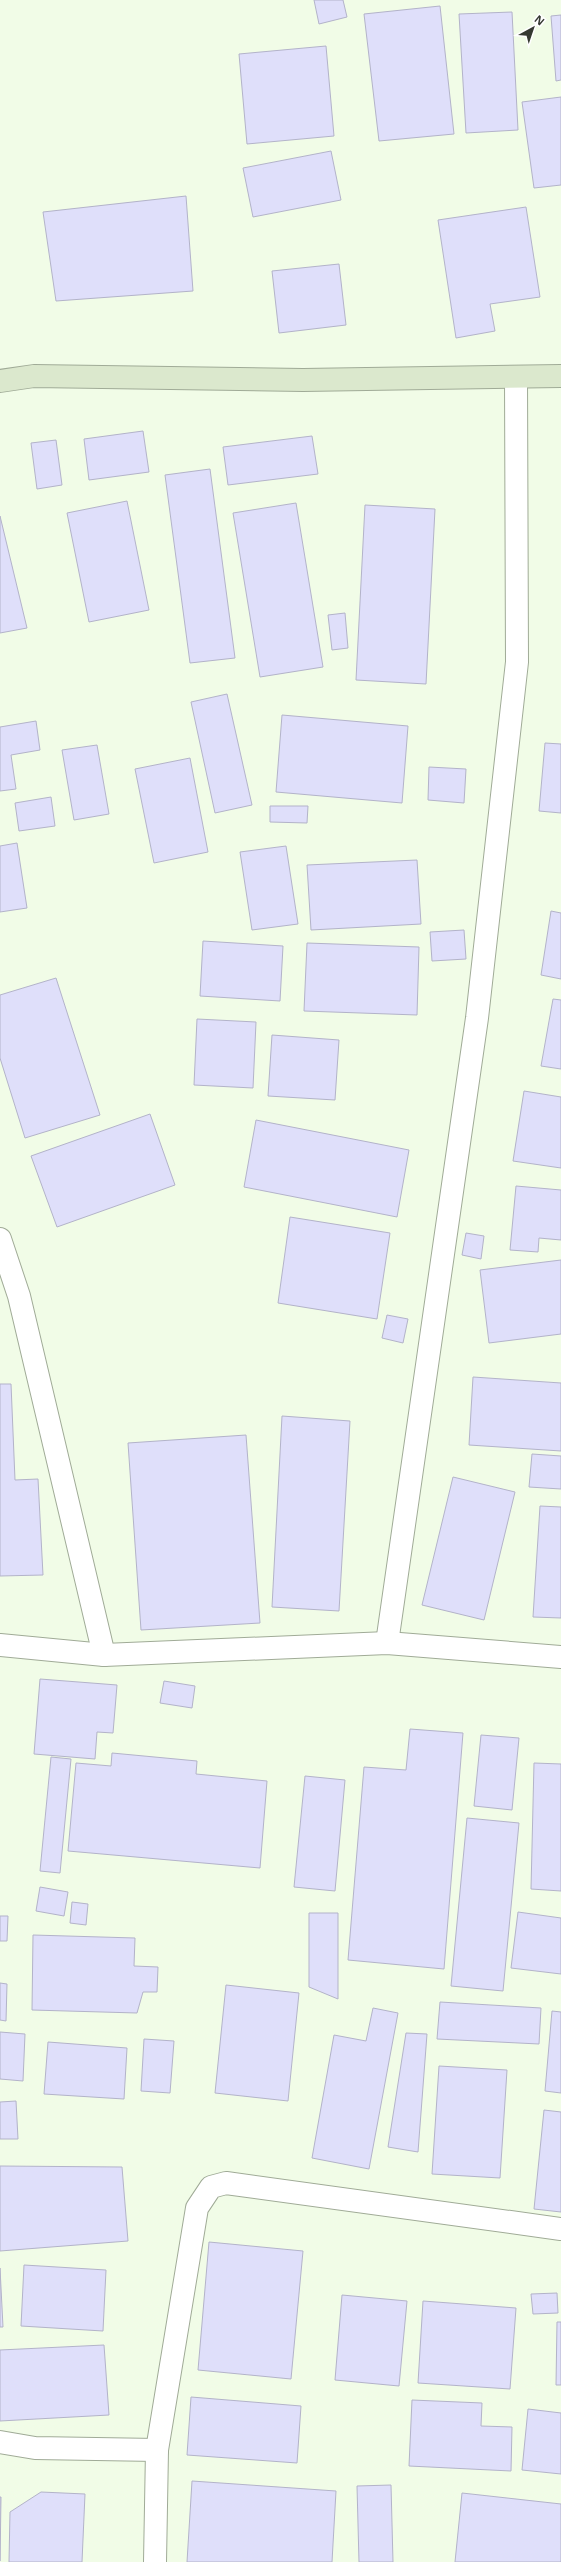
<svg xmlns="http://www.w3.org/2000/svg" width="561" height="2562" font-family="'Noto Sans',sans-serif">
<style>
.building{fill:#dfdffa;stroke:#b3b3c9}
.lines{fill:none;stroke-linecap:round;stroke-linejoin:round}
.street-casing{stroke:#a0ab97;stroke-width:24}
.secondary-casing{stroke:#a0ab97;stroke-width:24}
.street{stroke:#fff;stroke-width:22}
.secondary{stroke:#dbe8cd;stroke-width:22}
</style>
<rect width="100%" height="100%" fill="#f1fce7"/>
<g class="building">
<path d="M314,0H343L347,17L319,24Z"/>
<path d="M440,6L454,134L379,141L364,14Z"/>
<path d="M512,12L518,130L466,133L459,14Z"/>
<path d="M561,15V80L556,81L551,16Z"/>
<path d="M326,46L334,136L247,144L239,54Z"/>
<path d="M561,97V185L534,188L522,102Z"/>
<path d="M331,151L341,200L253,217L243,168Z"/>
<path d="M186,196L193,291L56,301L43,212Z"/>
<path d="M526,207L540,297L490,304L495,331L456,338L438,220Z"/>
<path d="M339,264L346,325L279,333L272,271Z"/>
<path d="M143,431L149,472L89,480L84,439Z"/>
<path d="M312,436L318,474L228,485L223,447Z"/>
<path d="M56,440L62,485L37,489L31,443Z"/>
<path d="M210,469L235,658L190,663L165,475Z"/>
<path d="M127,501L149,610L89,622L67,513Z"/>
<path d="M296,503L323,667L260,677L233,513Z"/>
<path d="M365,505L435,509L426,684L356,680Z"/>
<path d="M0,516L27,628L0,633Z"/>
<path d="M345,613L348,648L332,650L328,615Z"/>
<path d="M227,694L252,805L215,813L191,702Z"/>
<path d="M282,715L408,726L402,803L276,792Z"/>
<path d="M36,721L40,750L11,755L16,789L0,791V727Z"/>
<path d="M545,743L561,744V813L539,811Z"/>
<path d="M97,745L109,814L74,820L62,750Z"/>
<path d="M190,758L208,852L154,863L135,769Z"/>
<path d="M429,767L466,769L464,803L428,800Z"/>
<path d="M51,797L55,826L19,831L15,803Z"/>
<path d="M270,806H308L307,823L270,822Z"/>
<path d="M17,843L27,908L0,912V846Z"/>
<path d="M286,846L298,924L252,930L240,852Z"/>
<path d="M417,860L421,924L311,930L307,865Z"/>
<path d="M551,911L561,913V979L541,975Z"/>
<path d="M464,930L466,959L432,961L430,932Z"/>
<path d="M203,941L283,946L280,1001L200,996Z"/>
<path d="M307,943L419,947L417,1015L304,1011Z"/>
<path d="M56,978L100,1115L25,1138L0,1058V995Z"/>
<path d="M553,999L561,1000V1069L541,1066Z"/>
<path d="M197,1019L256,1022L253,1088L194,1085Z"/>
<path d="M272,1035L339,1040L335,1100L268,1096Z"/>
<path d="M524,1091L561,1097V1168L513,1161Z"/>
<path d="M150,1114L175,1185L57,1227L31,1156Z"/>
<path d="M256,1120L409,1150L397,1217L244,1187Z"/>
<path d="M516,1186L561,1190V1240L539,1238L538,1252L510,1250Z"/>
<path d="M290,1217L390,1233L377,1319L278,1303Z"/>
<path d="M466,1233L484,1236L481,1259L462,1255Z"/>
<path d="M561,1260V1334L489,1343L480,1270Z"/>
<path d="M387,1315L408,1319L403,1343L382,1338Z"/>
<path d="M473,1377L561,1383V1451L469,1445Z"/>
<path d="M0,1384H11L15,1480L38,1479L43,1575L0,1576Z"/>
<path d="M282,1416L350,1421L339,1611L272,1607Z"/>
<path d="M246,1435L260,1623L141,1630L128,1443Z"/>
<path d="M532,1454L561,1456V1489L529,1487Z"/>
<path d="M453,1477L515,1492L484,1620L422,1605Z"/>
<path d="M540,1506L561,1507V1618L533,1617Z"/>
<path d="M40,1679L117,1685L113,1733L97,1732L95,1759L34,1754Z"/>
<path d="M164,1681L195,1686L192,1708L160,1703Z"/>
<path d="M410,1729L463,1733L444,1969L348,1960L364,1767L406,1770Z"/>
<path d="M481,1735L519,1738L512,1810L474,1806Z"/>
<path d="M112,1753L197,1761L196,1774L267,1781L260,1868L68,1851L76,1763L111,1766Z"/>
<path d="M51,1757L71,1759L60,1873L40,1871Z"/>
<path d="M534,1763L561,1764V1891L531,1889Z"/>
<path d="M305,1776L345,1780L335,1891L294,1887Z"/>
<path d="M467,1818L519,1823L503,1991L451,1986Z"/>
<path d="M40,1887L68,1892L64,1916L36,1911Z"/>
<path d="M72,1902L88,1904L86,1925L70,1923Z"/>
<path d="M518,1912L561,1918V1974L511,1968Z"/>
<path d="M309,1913H338V1999L309,1987Z"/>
<path d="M0,1916H8L7,1941H0Z"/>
<path d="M33,1935L135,1938L134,1966L158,1967L157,1992H143L137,2013L32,2010Z"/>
<path d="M0,1983L7,1984L6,2021L0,2020Z"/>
<path d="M226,1985L299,1993L288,2101L215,2093Z"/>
<path d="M440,2002L541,2008L539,2044L437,2039Z"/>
<path d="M373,2008L398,2013L369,2169L312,2158L334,2035L366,2041Z"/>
<path d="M552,2011L561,2012V2093L545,2091Z"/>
<path d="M0,2032L25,2034L23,2081L0,2079Z"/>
<path d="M406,2033L427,2034L418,2152L388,2147Z"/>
<path d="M144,2039L174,2041L170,2093L141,2091Z"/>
<path d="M48,2042L127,2048L124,2099L44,2094Z"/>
<path d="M439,2066L507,2070L500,2178L432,2174Z"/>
<path d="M16,2101L18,2139H0V2102Z"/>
<path d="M544,2110L561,2112V2212L534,2209Z"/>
<path d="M0,2166L122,2167L128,2241L0,2251Z"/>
<path d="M209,2242L303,2251L291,2379L198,2370Z"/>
<path d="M24,2265L106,2270L103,2331L21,2326Z"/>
<path d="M0,2268L3,2327H0Z"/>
<path d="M557,2293L558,2313L533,2314L531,2294Z"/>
<path d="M342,2295L407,2301L399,2386L335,2380Z"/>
<path d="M423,2301L516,2308L510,2389L418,2383Z"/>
<path d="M557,2322H561V2385H556Z"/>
<path d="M104,2345L109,2415L0,2421V2350Z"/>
<path d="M191,2397L301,2406L297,2463L187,2455Z"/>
<path d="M412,2400L482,2403L481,2426L512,2427L511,2471L409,2466Z"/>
<path d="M528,2409L561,2413V2474L522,2470Z"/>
<path d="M192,2481L336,2491L332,2562H187Z"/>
<path d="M391,2485L393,2562H359L357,2486Z"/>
<path d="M41,2492L85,2494L82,2562H9L10,2512Z"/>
<path d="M462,2493L561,2504V2562H455Z"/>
<path d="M0,2497H1L0,2561Z"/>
</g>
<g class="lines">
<g class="street-casing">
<g id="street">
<path d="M0,1239L19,1296L104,1655"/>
<path d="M387,1643L477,1018L517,662L516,378"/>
<path d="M0,1645L104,1655L387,1643L561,1657"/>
<path d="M0,2442L35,2448L157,2450"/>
<path d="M155,2562L157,2450L197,2208L211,2187L226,2183L561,2229"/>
</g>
</g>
<g class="secondary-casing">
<path id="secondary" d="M0,381L34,376L303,380L561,376"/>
</g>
<use href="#street" class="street"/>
<use href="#secondary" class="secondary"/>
</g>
<g transform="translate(533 28) rotate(40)" stroke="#ffffff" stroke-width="3" paint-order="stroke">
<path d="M0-3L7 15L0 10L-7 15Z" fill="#353931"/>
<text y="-6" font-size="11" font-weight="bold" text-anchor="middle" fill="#353931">N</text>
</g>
</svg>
